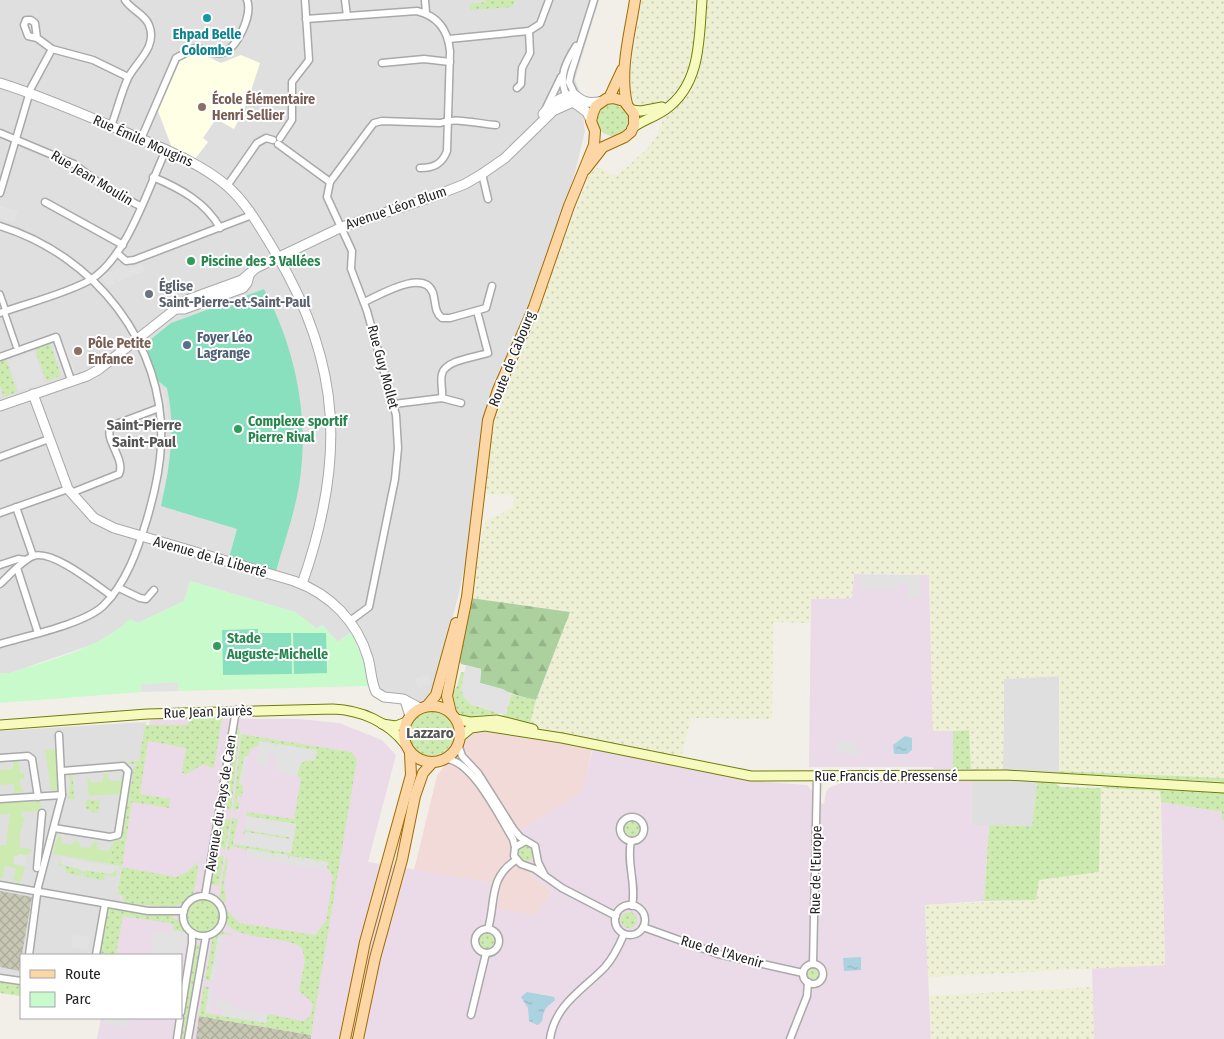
<svg xmlns="http://www.w3.org/2000/svg" width="1224" height="1039" font-family="'Fira Sans Condensed',sans-serif">
<style>
.residential{fill:#e0dfdf}
.commercial{fill:#f2dad9}
.industrial{fill:#ebdbe8}
.education{fill:#ffffe5}
.construction{fill:url(#construction-cross-hatch)}
.farmland{fill:url(#farmland-dots)}
.grass{fill:url(#grass-dots)}
.forest{fill:url(#forest-firs)}
.park{fill:#c8facc}
.garden{fill:#cdebb0}
.pitch{fill:#88e0be}
.parking{fill:#e2e2e2}
.water{fill:url(#water-ripples)}
.lines{fill:none;stroke-linecap:round;stroke-linejoin:round}
.pedestrian-casing{stroke:#a9a9a9;stroke-width:8}
.minor-casing{stroke:#a9a9a9;stroke-width:9}
.tertiary-casing{stroke:#a9a9a9;stroke-width:11}
.secondary-casing{stroke:#707d05;stroke-width:11}
.primary-casing{stroke:#a06b00;stroke-width:12}
.pedestrian{stroke:#fff;stroke-width:5}
.minor{stroke:#fff;stroke-width:6}
.tertiary{stroke:#fff;stroke-width:9}
.secondary{stroke:#f7fabf;stroke-width:9}
.primary{stroke:#fcd6a4;stroke-width:10}
.culture-dot{fill:#0f9aa8;stroke:#fff;stroke-width:2}
.education-dot{fill:#8d6e63;stroke:#fff;stroke-width:2}
.leisure-dot{fill:#2e9e5b;stroke:#fff;stroke-width:2}
.worship-dot{fill:#6b7280;stroke:#fff;stroke-width:2}
.service-dot{fill:#5c6f8a;stroke:#fff;stroke-width:2}
.labels{text-anchor:middle;dominant-baseline:central;stroke-width:4;stroke-linejoin:round;paint-order:stroke}
.culture-label{font-size:14px;font-weight:bold;fill:#0d838f;stroke:#fff}
.education-label{font-size:14px;font-weight:bold;fill:#785e54;stroke:#fff;text-anchor:start}
.street-label{font-size:14px;fill:#222;stroke:#fff}
.leisure-label{font-size:14px;font-weight:bold;fill:#27864d;stroke:#fff;text-anchor:start}
.worship-label{font-size:14px;font-weight:bold;fill:#5b616d;stroke:#fff;text-anchor:start}
.service-label{font-size:14px;font-weight:bold;fill:#4e5e75;stroke:#fff;text-anchor:start}
.neighbourhood-label{font-size:15px;font-weight:bold;fill:#555;stroke:#fff}
</style>
<defs>
<pattern id="construction-cross-hatch" width="8" height="8" patternUnits="userSpaceOnUse" patternTransform="scale(1.25)"><rect width="8" height="8" fill="#c7c7b4"/><path d="M0 0l8 8M0 8l8-8" fill="none" stroke="#abab9a"/></pattern>
<pattern id="farmland-dots" width="8" height="8" patternUnits="userSpaceOnUse" patternTransform="scale(1.25)"><rect width="8" height="8" fill="#eef0d5"/><path d="M2 2h.1M6 6h.1" fill="none" stroke="#ccceb7" stroke-width="1.8" stroke-linecap="round"/></pattern>
<pattern id="grass-dots" width="8" height="8" patternUnits="userSpaceOnUse" patternTransform="scale(1.25)"><rect width="8" height="8" fill="#cdebb0"/><path d="M2 2h.1M6 6h.1" fill="none" stroke="#b0c997" stroke-width="1.8" stroke-linecap="round"/></pattern>
<pattern id="forest-firs" width="22" height="20" patternUnits="userSpaceOnUse" patternTransform="scale(1.25)"><rect width="22" height="20" fill="#add19e"/><path d="M5 1l3.5 6h-7zM16 11l3.5 6h-7z" fill="#95b388"/></pattern>
<pattern id="water-ripples" width="26" height="14" patternUnits="userSpaceOnUse" patternTransform="scale(1.25)"><rect width="26" height="14" fill="#aad3df"/><path d="M2 4q2-2 4 0t4 0M15 11q2-2 4 0t4 0" fill="none" stroke="#92b5bf"/></pattern>
</defs>
<rect width="100%" height="100%" fill="#f2efe9"/>
<g class="residential">
<path d="M0,0H599L575,79L580,93L585,131L574,176L537,292L488,420L477,507L459,593L431,700L423,704L413,703L380,691L372,664L351,632L338,642L322,625L317,629L295,612L190,581L184,601L138,623L130,620L113,635L97,643L10,673H0Z"/>
<path d="M1059,676V773L1055,783L1037,782L1032,826L972,825L971,769L1003,770L1004,679Z"/>
<path d="M146,722L117,893L121,894L111,955H21V996L0,993V731Z"/>
</g>
<path class="commercial" d="M481,727L593,744L583,792L521,830L532,876L552,891L536,916L496,909L501,884L414,870L437,776L470,730Z"/>
<g class="industrial">
<path d="M854,574L929,575L933,730L953,731V769H934L933,767H809L811,599L852,598Z"/>
<path d="M175,718L299,719L339,723L382,740L396,755L368,862L501,884L497,909L536,915L552,891L532,876L521,830L582,792L593,748L767,782L807,785L815,794L816,802L824,804L826,792L829,788L841,783L868,782L889,778L972,780V825H989L984,901L925,905L931,1039H97L101,1018H181V955H111L121,895L117,894L145,725H149L150,720Z"/>
<path d="M1161,802L1222,812V819L1224,820V1039H1094L1092,968L1165,965Z"/>
</g>
<path class="education" d="M198,52L221,63L241,55L260,63L247,103L234,129L216,119L203,138L208,142L195,159L172,148L158,111L180,61Z"/>
<g class="construction">
<path d="M0,891L32,897L19,971L0,967Z"/>
<path d="M199,1016L311,1035V1039H196Z"/>
</g>
<g class="farmland">
<path d="M641,0H698L693,63L685,80L666,101L646,106L636,104L628,94V88Z"/>
<path d="M706,0H1224V778L1059,771V676L1004,679L1003,770L971,769L968,730L933,731L929,575L854,574L852,598L811,599V623L773,622L772,719L691,718L680,761L594,744L529,726L536,700L569,612L470,598L485,521L507,511L513,507L514,498L512,495L483,494L492,424L504,384L536,315L589,175L596,168H602L609,174L616,175L625,169L649,147L656,137L666,113L682,99L693,84L700,64Z"/>
<path d="M1100,788L1160,791L1165,965L928,977L925,905L1036,900L1039,880L1099,872Z"/>
<path d="M1092,987L1094,1039H931L929,996Z"/>
</g>
<g class="grass">
<path d="M486,0H515L512,7L470,10V4L486,2Z"/>
<circle cx="613" cy="120" r="16"/>
<path d="M50,343L61,376L46,381L35,349Z"/>
<path d="M6,359L17,392L4,397L0,386V361Z"/>
<path d="M461,672L465,673L461,689L470,704L499,713L498,714L474,716L471,719C454,717 454,710 452,694L457,686Z"/>
<path d="M511,694L536,700L530,724L503,716V714H506Z"/>
<circle cx="431" cy="733" r="23"/>
<path d="M192,718H222L214,769L204,764L186,774L182,773L186,748L148,741L140,794L170,799L169,808L132,802L122,866L110,864L114,840H123L121,827L125,828L123,817L126,801H130L128,790L134,776H130L136,764L86,765L139,761L145,725H187Z"/>
<path d="M237,728L240,729L231,811L226,808L224,803Z"/>
<path d="M969,730L971,769H953V731Z"/>
<path d="M241,734L351,752L357,759L311,1035L199,1016L204,986L213,989L209,988L205,1013L266,1023L268,1014L303,1021L311,1016L313,1003L299,991L305,960L302,948C287,935 234,941 226,922C224,918 225,914 224,910H227L239,923L315,935L326,921L333,877L327,867L328,862L317,864L315,860L304,858L303,862L301,858L289,860L288,856L273,857V853L261,855L259,851L247,849L246,852L245,849L231,846L230,850L227,851L232,818L238,819L233,844L291,853L296,824L246,816L247,812L294,819L301,778L297,776L300,764L305,761L315,760L317,751L277,744L276,747H273L260,741L259,745L250,749L248,756H245L240,784L243,785L242,797L237,796V801L240,804L238,809L233,811Z"/>
<path d="M1059,771L1224,778V782L1059,773Z"/>
<path d="M68,772L72,773L75,800L68,798L70,784Z"/>
<path d="M1037,782L1055,783L1061,787L1100,788L1114,785L1224,791V820H1222V812L1161,802L1160,791L1101,788L1099,872L1039,880L1036,900L984,901L989,825L1032,826Z"/>
<path d="M87,799L100,801L97,814L85,808Z"/>
<path d="M231,818L225,851L218,842L221,822Z"/>
<circle cx="632" cy="829" r="9"/>
<path d="M247,826L246,830L289,837V839L246,832L245,836L243,833Z"/>
<circle cx="525" cy="853" r="9"/>
<path d="M220,856H224L219,886L211,884L215,860Z"/>
<path d="M226,857L228,860L224,885L226,901L223,903L222,898H219Z"/>
<path d="M61,860V864L82,870L81,876L65,873L66,867L58,865Z"/>
<path d="M198,862C197,871 197,884 193,893C185,915 141,904 123,902L124,896L117,894L122,867L176,877L187,872Z"/>
<path d="M84,870L113,874L114,870H117L116,877L105,875L104,881L83,876Z"/>
<circle cx="203" cy="916" r="17"/>
<path d="M110,908L142,913L173,914V918L180,921L185,932L173,930L174,924L123,916L116,955H99L107,910Z"/>
<circle cx="629" cy="920" r="8"/>
<path d="M223,932L229,933L235,938L227,934L218,936L211,980L214,981L205,980L213,936Z"/>
<circle cx="487" cy="941" r="8"/>
<path d="M195,944L200,945L185,1039H179Z"/>
<circle cx="812" cy="973" r="8"/>
<path d="M0,980L21,984V996L0,993Z"/>
</g>
<path class="forest" d="M470,598L570,612L536,700C516,696 499,688 480,683L481,669L461,664L459,659Z"/>
<path class="park" d="M190,581L295,612L317,629L322,625L338,642L351,632L367,669L368,686L178,691V682L142,684V692L0,703V673H10C55,658 94,651 130,619L138,623L184,601Z"/>
<g class="garden">
<path d="M56,749L59,790H51L45,750Z"/>
<path d="M13,760H19L20,773H24V779H20L21,789H24V792L14,793V784L0,785V770L13,769Z"/>
<path d="M125,772L121,794L89,796L87,776L92,783L102,782L104,774H107L110,781H120L122,773Z"/>
<path d="M25,800V803L41,801L40,811L22,812L21,817H25L20,833V847L31,849V852L27,855L18,856L14,864L25,867L20,883L13,880L16,869L5,865L3,878H0V845H6L10,814L0,815V802Z"/>
<path d="M58,835L61,836L62,843L72,845L77,839L80,847L90,848L94,841L97,842L98,849L108,851L113,844L110,864L53,854Z"/>
</g>
<g class="pitch">
<path d="M264,289C296,350 310,418 299,486C294,515 284,543 276,571L229,558L237,529L161,506C170,465 176,429 167,388L158,381L148,352L150,340L171,323Z"/>
<path d="M258,629V633H291L292,674L223,675L222,630Z"/>
<path d="M293,633H326L327,673L294,674Z"/>
</g>
<g class="parking">
<path d="M0,206L18,211L14,223L0,219Z"/>
<path d="M142,264L145,271L132,276L130,273L131,277L117,282L116,278L114,280L116,283L109,287L101,277L110,271L114,274L113,270L126,265L128,269Z"/>
<path d="M65,343L75,371L62,375L52,348Z"/>
<path d="M34,351L45,382L19,391L8,361Z"/>
<path d="M164,388L168,410L169,429H165L160,389Z"/>
<path d="M169,453L167,475L163,493L159,492L165,454Z"/>
<path d="M861,575L920,576V597H908L907,584H899V589H860Z"/>
<path d="M466,665L481,669L480,683L503,689L511,694L505,715L470,704L464,698L461,689Z"/>
<path d="M428,674L431,684L418,689L415,679Z"/>
<path d="M178,682V691L142,692L141,684Z"/>
<path d="M841,740L855,743L861,756L850,755L834,749Z"/>
<path d="M259,741L274,743L275,747L276,744L317,750L315,760H307L301,763L297,776L275,770L277,760L271,752H266L270,754L268,767L255,764L257,753H261L258,751Z"/>
<path d="M244,756H248L243,785L239,784Z"/>
<path d="M246,816L296,824L291,853L233,843V839L244,841L246,832L289,839V837L246,830Z"/>
<path d="M247,848L259,851L260,855L261,851L273,853V857L275,853L288,855V860L290,856L302,858V862L304,858L316,860L317,864L318,860L328,862L327,867L326,871L247,857Z"/>
<path d="M18,854L26,855L27,865L14,864V856H17Z"/>
<path d="M62,856L85,862L118,866L117,870H114L113,874L82,870L61,864Z"/>
<path d="M154,930L172,933L173,930L187,934L181,966V955H150Z"/>
<path d="M80,935L90,937L88,950L71,947L72,936Z"/>
<path d="M218,936H222L214,981L210,980Z"/>
<path d="M209,988L213,989L209,1013H205Z"/>
<path d="M216,1000L234,1003V1008L268,1014L266,1023L222,1016L223,1009L215,1007Z"/>
<path d="M104,1018H130L129,1027L104,1023Z"/>
</g>
<g class="water">
<path d="M905,736L912,738V750L907,754H894L893,745Z"/>
<path d="M861,957V970L844,971L843,958Z"/>
<path d="M527,992L554,997L555,1000C552,1003 547,1006 545,1010C541,1017 545,1022 537,1025L529,1021L528,1008L521,997Z"/>
</g>
<g class="lines">
<g class="pedestrian-casing">
<g id="pedestrian">
<path d="M0,294L6,311"/>
<path d="M4,311L16,346"/>
</g>
</g>
<g class="minor-casing">
<g id="minor">
<path d="M345,0L347,16"/>
<path d="M425,0L426,13"/>
<path d="M306,19L417,11C438,16 448,30 450,51L447,151C442,164 434,168 420,168"/>
<path d="M37,38L35,23L31,20H26L24,25L28,36L37,38L52,49L93,60L128,77"/>
<path d="M449,39L529,31L540,24L549,0"/>
<path d="M382,63L424,59L450,62"/>
<path d="M517,88L521,84L522,68L530,53L529,31"/>
<path d="M575,95L569,82L571,73L594,0"/>
<path d="M567,96C557,78 566,62 576,46"/>
<path d="M546,108L561,77"/>
<path d="M111,126C117,111 121,93 128,78C136,62 158,47 149,25C145,14 131,10 125,0"/>
<path d="M0,133L74,164L106,188L140,206"/>
<path d="M280,138L292,120V82L309,60L305,0"/>
<path d="M141,139L176,58L195,48C204,48 212,55 222,53C237,49 253,15 247,0"/>
<path d="M278,144L330,182L327,197L352,251L351,269L367,311L396,415L398,448L395,479L369,607L350,621"/>
<path d="M482,174L488,199"/>
<path d="M153,177C179,188 206,202 220,228"/>
<path d="M330,182L370,128L374,123L382,121L440,123C458,117 477,124 496,125"/>
<path d="M227,186L257,143L266,138L273,140"/>
<path d="M0,193L31,88L52,49"/>
<path d="M45,202L123,245"/>
<path d="M0,226C94,255 166,344 161,445C160,470 154,495 147,519C138,549 126,584 103,606C84,624 26,636 0,644"/>
<path d="M117,253L126,261L134,260L252,215"/>
<path d="M364,302C380,295 424,268 433,293C436,303 434,312 442,318H450L486,308L492,286"/>
<path d="M0,313C25,304 68,293 90,280C127,258 148,188 166,150"/>
<path d="M0,357L56,337L71,380"/>
<path d="M442,398L461,403"/>
<path d="M394,404L442,398C443,390 440,381 442,374C445,360 476,357 488,353L477,311"/>
<path d="M0,457L49,439"/>
<path d="M71,493L119,474C126,459 103,439 111,426L159,408"/>
<path d="M16,507L33,556"/>
<path d="M0,513L68,489"/>
<path d="M0,565L18,559L26,560"/>
<path d="M17,568L38,633"/>
<path d="M0,584C9,576 21,561 33,556C52,549 96,585 112,596"/>
<path d="M119,588L140,598L146,599L154,590"/>
<path d="M458,744L462,756L478,773L514,830L520,837L535,846L538,862L545,876"/>
<path d="M0,758L28,756L32,759L38,797"/>
<path d="M445,759C472,759 500,818 513,839L515,847"/>
<path d="M0,799L62,795"/>
<circle cx="632" cy="829" r="12"/>
<path d="M54,828L110,837L118,835L128,771L123,766L62,771"/>
<path d="M526,841L515,847L514,856L521,864L535,869L562,888L616,916"/>
<path d="M631,841C626,863 637,884 632,906"/>
<path d="M37,868L42,813"/>
<path d="M0,885L148,911H184"/>
<path d="M205,896L236,710"/>
<circle cx="203" cy="916" r="20"/>
<circle cx="630" cy="920" r="15"/>
<path d="M643,927L718,954L803,973"/>
<path d="M488,929C496,902 488,878 516,860"/>
<circle cx="487" cy="941" r="12"/>
<path d="M29,955L38,887L62,795L59,735"/>
<path d="M96,955L105,904"/>
<path d="M813,964L817,776"/>
<circle cx="813" cy="974" r="10"/>
<path d="M0,978L21,981"/>
<path d="M181,1012L192,943V933"/>
<path d="M471,1015L486,953"/>
<path d="M177,1039L180,1018"/>
<path d="M188,1039L206,936"/>
<path d="M550,1039C555,1004 583,990 605,967C614,957 619,946 624,934"/>
<path d="M790,1039L807,996L808,982"/>
</g>
</g>
<g class="tertiary-casing">
<g id="tertiary">
<path d="M0,83C42,96 82,114 123,131C158,147 196,160 226,185C247,203 261,229 275,252C343,365 345,462 302,584"/>
<path d="M569,99L587,112L591,121"/>
<path d="M543,114C552,103 560,96 575,95C584,103 591,104 602,101"/>
<path d="M177,309H184L243,288L247,283L249,276"/>
<path d="M33,394L68,489L94,518L114,528L294,581C330,594 357,621 368,658C371,668 371,682 376,692L384,697L403,699L420,708"/>
<path d="M0,406L87,376L98,370L187,300L242,280L256,268L342,227L432,197L465,184L482,174L505,158L553,111L573,102"/>
<path d="M405,700L410,716"/>
</g>
</g>
<g class="secondary-casing">
<g id="secondary">
<path d="M632,110L641,111L662,107"/>
<path d="M632,128C643,120 655,117 666,109C701,84 699,39 702,0"/>
<path d="M456,719L470,722L497,720L533,729"/>
<path d="M382,724L396,726L406,722"/>
<path d="M0,725L147,714L333,709C361,710 388,722 405,744"/>
<path d="M460,737L471,728L485,726L562,738L751,776L1006,775L1224,788"/>
</g>
</g>
<g class="primary-casing">
<g id="primary">
<path d="M609,98L622,70"/>
<path d="M627,104C619,71 630,33 635,0"/>
<circle cx="432" cy="734" r="28"/>
<path d="M427,706L436,695L456,623"/>
<path d="M451,713L447,696L467,597L488,420L498,390L534,307L569,206L594,145L595,131L591,121L593,113L596,106L606,99L613,98L624,101L634,114V125L631,132L625,137L603,147L585,170"/>
<path d="M345,1039L365,942L411,775L410,753"/>
<path d="M358,1039L375,958L402,860L415,796L423,773L432,763"/>
</g>
</g>
<use href="#pedestrian" class="pedestrian"/>
<use href="#minor" class="minor"/>
<use href="#tertiary" class="tertiary"/>
<use href="#secondary" class="secondary"/>
<use href="#primary" class="primary"/>
</g>
<circle class="culture-dot" cx="207" cy="18" r="5"/>
<g class="education-dot">
<circle cx="202" cy="107" r="5"/>
<circle cx="78" cy="351" r="5"/>
</g>
<g class="leisure-dot">
<circle cx="191" cy="261" r="5"/>
<circle cx="238" cy="429" r="5"/>
<circle cx="217" cy="646" r="5"/>
</g>
<circle class="worship-dot" cx="149" cy="294" r="5"/>
<circle class="service-dot" cx="187" cy="345" r="5"/>
<g class="labels">
<g class="culture-label">
<text x="207" y="34">Ehpad Belle<tspan x="207" dy="16">Colombe</tspan></text>
</g>
<g class="education-label">
<text x="212" y="99">École Élémentaire<tspan x="212" dy="16">Henri Sellier</tspan></text>
<text x="88" y="343">Pôle Petite<tspan x="88" dy="16">Enfance</tspan></text>
</g>
<g class="street-label">
<text transform="translate(143 141) rotate(24)">Rue Émile Mougins</text>
<text transform="translate(92 178) rotate(31)">Rue Jean Moulin</text>
<text transform="translate(396 208) rotate(-19)">Avenue Léon Blum</text>
<text transform="translate(512 359) rotate(-68)">Route de Cabourg</text>
<text transform="translate(383 367) rotate(75)">Rue Guy Mollet</text>
<text transform="translate(210 557) rotate(16)">Avenue de la Liberté</text>
<text transform="translate(208 712) rotate(-2)">Rue Jean Jaurès</text>
<text x="886" y="776">Rue Francis de Pressensé</text>
<text transform="translate(221 803) rotate(-81)">Avenue du Pays de Caen</text>
<text transform="translate(816 870) rotate(-89)">Rue de l'Europe</text>
<text transform="translate(722 952) rotate(16)">Rue de l'Avenir</text>
</g>
<g class="leisure-label">
<text x="201" y="261">Piscine des 3 Vallées</text>
<text x="248" y="421">Complexe sportif<tspan x="248" dy="16">Pierre Rival</tspan></text>
<text x="227" y="638">Stade<tspan x="227" dy="16">Auguste-Michelle</tspan></text>
</g>
<g class="worship-label">
<text x="159" y="286">Église<tspan x="159" dy="16">Saint-Pierre-et-Saint-Paul</tspan></text>
</g>
<g class="service-label">
<text x="197" y="337">Foyer Léo<tspan x="197" dy="16">Lagrange</tspan></text>
</g>
<g class="neighbourhood-label">
<text x="144" y="425">Saint-Pierre<tspan x="144" dy="17">Saint-Paul</tspan></text>
<text x="430" y="733">Lazzaro</text>
</g>
</g>
<rect x="20" y="954" width="162" height="65" fill="#ffffff" stroke="#a7a7a7"/>
<rect x="30" y="970" width="25" height="8" fill="#fcd6a4" stroke="#a7a7a7"/>
<text x="65" y="979" font-size="15" fill="#222222">Route</text>
<rect x="30" y="992" width="25" height="15" fill="#c8facc" stroke="#a7a7a7"/>
<text x="65" y="1004" font-size="15" fill="#222222">Parc</text>
</svg>
